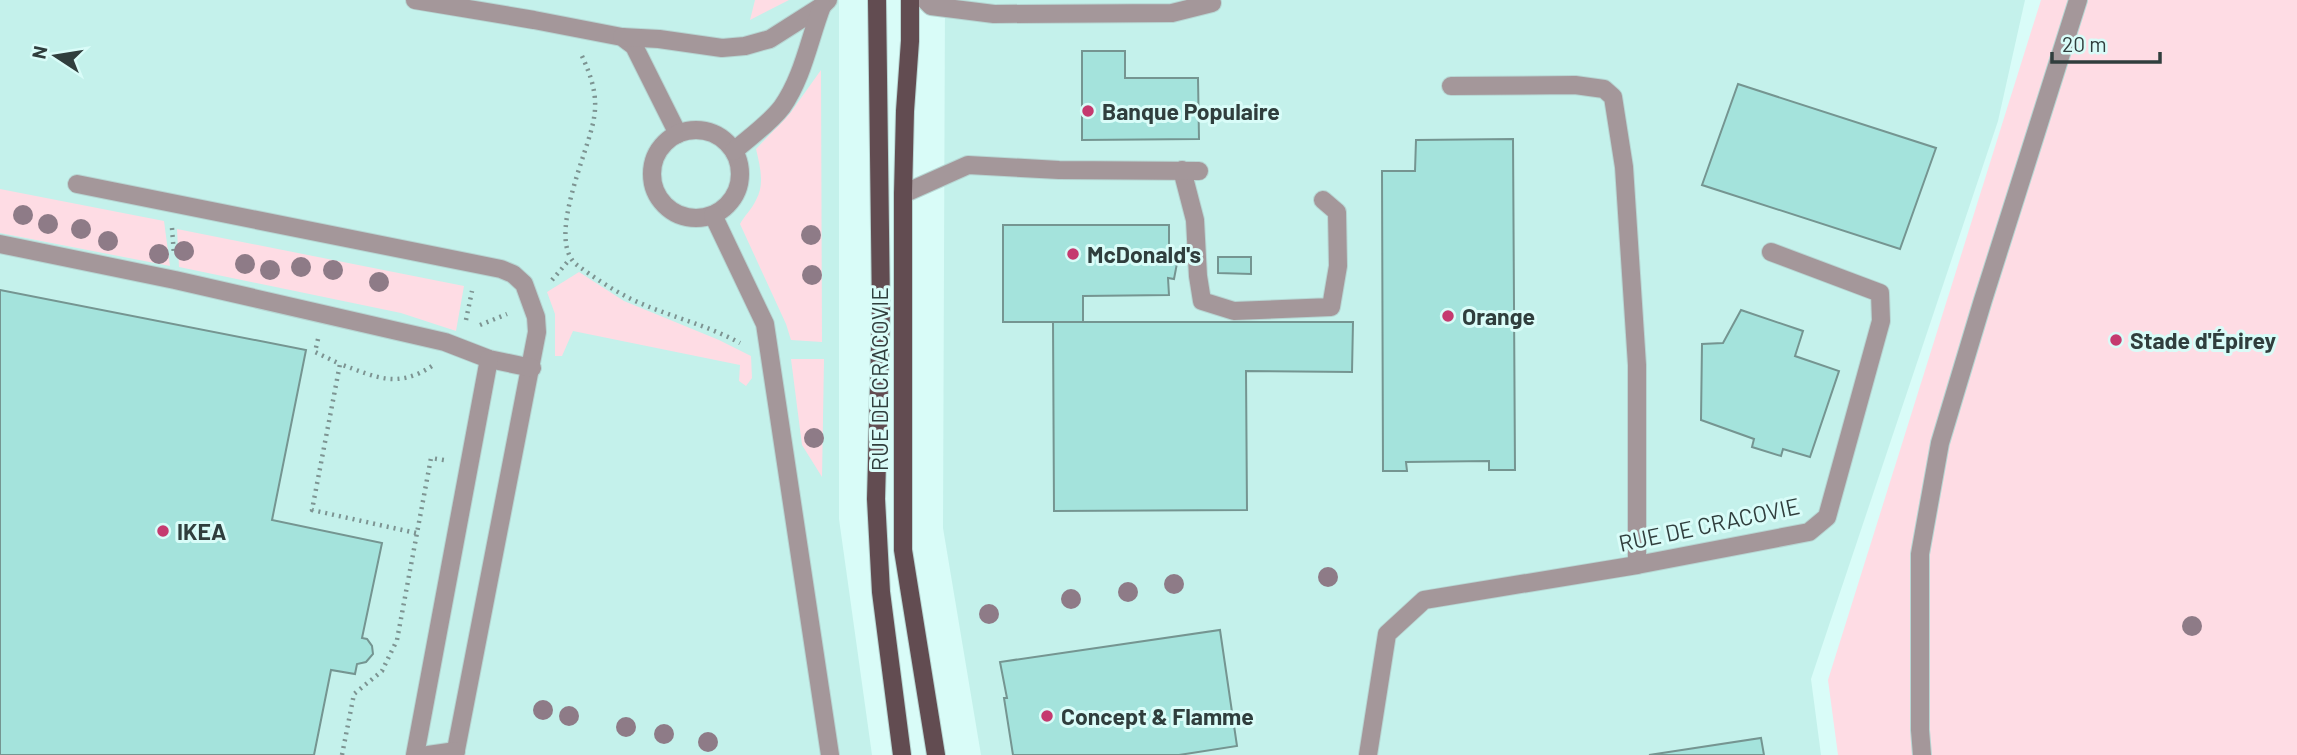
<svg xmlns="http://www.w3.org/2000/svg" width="2297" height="755" font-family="Barlow,sans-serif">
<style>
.built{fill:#c4f1eb}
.green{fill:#fedce4}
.building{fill:#a4e3dc;stroke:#759591;stroke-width:2}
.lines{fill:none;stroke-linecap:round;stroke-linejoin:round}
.minor-casing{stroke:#b7d6d3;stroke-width:20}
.major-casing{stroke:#b7d6d3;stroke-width:20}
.path{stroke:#7d9492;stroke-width:4.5;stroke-dasharray:2 5;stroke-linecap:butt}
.minor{stroke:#a4979a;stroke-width:18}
.major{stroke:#624c51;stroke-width:18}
.tree{fill:#8e7b87}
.poi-dot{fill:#c53a6f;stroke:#d9fcf8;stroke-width:2.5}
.labels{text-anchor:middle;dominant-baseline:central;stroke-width:6;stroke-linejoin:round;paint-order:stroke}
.poi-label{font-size:23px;font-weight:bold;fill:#303e3d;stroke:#d9fcf8;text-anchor:start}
.street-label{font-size:23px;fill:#303e3d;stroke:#d9fcf8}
</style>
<rect width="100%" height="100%" fill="#d9fcf8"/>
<g class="built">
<path d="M0,0H839V519L872,755H0Z"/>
<path d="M945,0H2025L1998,121L1811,679L1821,755H981L943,528Z"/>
</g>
<g class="green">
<path d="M755,0H789L750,20Z"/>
<path d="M2041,0H2297V755H1838L1828,680Z"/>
<path d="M821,70L822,342L791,340L786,324L740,224C744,216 752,209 756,200C765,184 760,166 756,149L791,112Z"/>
<path d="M0,189L164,221L170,266L0,233Z"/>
<path d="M177,229L464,286L456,331L401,313L179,267Z"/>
<path d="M579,272L624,301L719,340L751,356L752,378L746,386L739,381L740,365L573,331L562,356H555V314L547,292Z"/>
<path d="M791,359H824L822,477L802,445Z"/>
</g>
<g class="building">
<path d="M1082,51H1125V78H1198L1199,139L1082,140Z"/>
<path d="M1738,84L1936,148L1900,249L1702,185Z"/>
<path d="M1513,139L1515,470H1489V461L1406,462L1407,471H1383L1382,171H1415L1416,140Z"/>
<path d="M1003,225H1169V258H1178L1174,279L1168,278L1169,295L1083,296V322H1003Z"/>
<path d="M1218,257H1251V274L1218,273Z"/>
<path d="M0,290L306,350L272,520L382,543L362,638L367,639L372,646L373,654L366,662L357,664L355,674L331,670L314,755H0Z"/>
<path d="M1741,310L1803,331L1795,356L1839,371L1810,457L1783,449L1781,456L1752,447L1754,439L1701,420L1702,344L1723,343Z"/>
<path d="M1053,322H1353L1352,372L1246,371L1247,510L1054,511Z"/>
<path d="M1220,630L1237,746L1179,755H1013L1004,698H1007L1000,662Z"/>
<path d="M1761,738L1764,755H1649Z"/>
</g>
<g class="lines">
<g class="minor-casing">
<g id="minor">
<path d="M415,0L534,20L622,37L634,46L678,134"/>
<path d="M925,0L931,6L994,14L1172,13L1212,3"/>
<path d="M622,37L659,39L722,48L745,46L770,39L822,6L828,0"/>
<path d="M1451,86L1575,85L1604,89L1613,97L1624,167L1637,365V565"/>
<circle cx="696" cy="174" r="44"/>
<path d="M734,151C750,137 770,123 782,107C803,77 809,40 822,6"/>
<path d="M1182,170L1195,220L1198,276L1202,301L1234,311L1331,307L1338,266L1337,212L1323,200"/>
<path d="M77,184L501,269L513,274L524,284L536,317L537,332L455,755"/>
<path d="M903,194L968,165L1059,170L1199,171"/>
<path d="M713,215L765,324L830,755"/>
<path d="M0,244L175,280L445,342L489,359L532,368"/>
<path d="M415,755L489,359"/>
<path d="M428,755L456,751"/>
<path d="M1368,755L1387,634L1424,600L1637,565L1809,532L1827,517L1881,321L1880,293L1771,252"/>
<path d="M1922,755L1920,730V554L1940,443L1983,300L2078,0"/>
</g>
</g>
<g class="major-casing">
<g id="major">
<path d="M877,0L881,309L876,499L881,592L902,755"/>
<path d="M910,0V41L905,111L903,194V550L936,755"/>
</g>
</g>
<g class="path">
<path d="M582,56C591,76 598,95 594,118C589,151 545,240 577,265C593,277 613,290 631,299C667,316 705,324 740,343"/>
<path d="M172,228L174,255"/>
<path d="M552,280L570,259"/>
<path d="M466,320L472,291"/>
<path d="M480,325L507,314"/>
<path d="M318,339L315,352L340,364"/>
<path d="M416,533L312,510L340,364C376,377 397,389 432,366"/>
<path d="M342,755L354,694L382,671L397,640L431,458L444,460"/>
</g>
<use href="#minor" class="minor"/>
<use href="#major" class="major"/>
</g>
<g class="tree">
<circle cx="23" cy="215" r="10"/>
<circle cx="48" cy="224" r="10"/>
<circle cx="81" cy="229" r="10"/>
<circle cx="811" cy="235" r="10"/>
<circle cx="108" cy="241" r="10"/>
<circle cx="184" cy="251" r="10"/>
<circle cx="159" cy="254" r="10"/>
<circle cx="245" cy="264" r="10"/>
<circle cx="301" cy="267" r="10"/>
<circle cx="270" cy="270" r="10"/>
<circle cx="333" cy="270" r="10"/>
<circle cx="812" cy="275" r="10"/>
<circle cx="379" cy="282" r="10"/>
<circle cx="814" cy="438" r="10"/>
<circle cx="1328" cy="577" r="10"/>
<circle cx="1174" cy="584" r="10"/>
<circle cx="1128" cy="592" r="10"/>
<circle cx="1071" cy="599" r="10"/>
<circle cx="989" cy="614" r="10"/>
<circle cx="2192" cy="626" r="10"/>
<circle cx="543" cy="710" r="10"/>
<circle cx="569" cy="716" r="10"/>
<circle cx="626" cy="727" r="10"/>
<circle cx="664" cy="734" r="10"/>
<circle cx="708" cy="742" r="10"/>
</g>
<g class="poi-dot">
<circle cx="1088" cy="111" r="7"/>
<circle cx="1073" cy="254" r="7"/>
<circle cx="1448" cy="316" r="7"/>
<circle cx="2116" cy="340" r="7"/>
<circle cx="163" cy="531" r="7"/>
<circle cx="1047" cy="716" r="7"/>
</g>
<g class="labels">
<g class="poi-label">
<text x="1102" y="111">Banque Populaire</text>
<text x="1087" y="254">McDonald's</text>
<text x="1462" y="316">Orange</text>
<text x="2130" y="340">Stade d'Épirey</text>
<text x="177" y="531">IKEA</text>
<text x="1061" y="716">Concept &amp; Flamme</text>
</g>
<g class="street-label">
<text transform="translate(879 379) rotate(-90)">RUE DE CRACOVIE</text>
<text transform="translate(1709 524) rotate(-12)">RUE DE CRACOVIE</text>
</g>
</g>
<g transform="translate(56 56) rotate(282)" stroke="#d9fcf8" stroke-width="5" paint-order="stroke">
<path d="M0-5L12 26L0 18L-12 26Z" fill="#303e3d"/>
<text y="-10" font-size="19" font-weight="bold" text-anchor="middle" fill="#303e3d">N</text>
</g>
<path d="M2052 52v10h108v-10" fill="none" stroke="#303e3d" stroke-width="3.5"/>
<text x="2062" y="52" font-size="21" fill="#303e3d" stroke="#d9fcf8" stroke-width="5" paint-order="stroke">20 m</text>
</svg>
